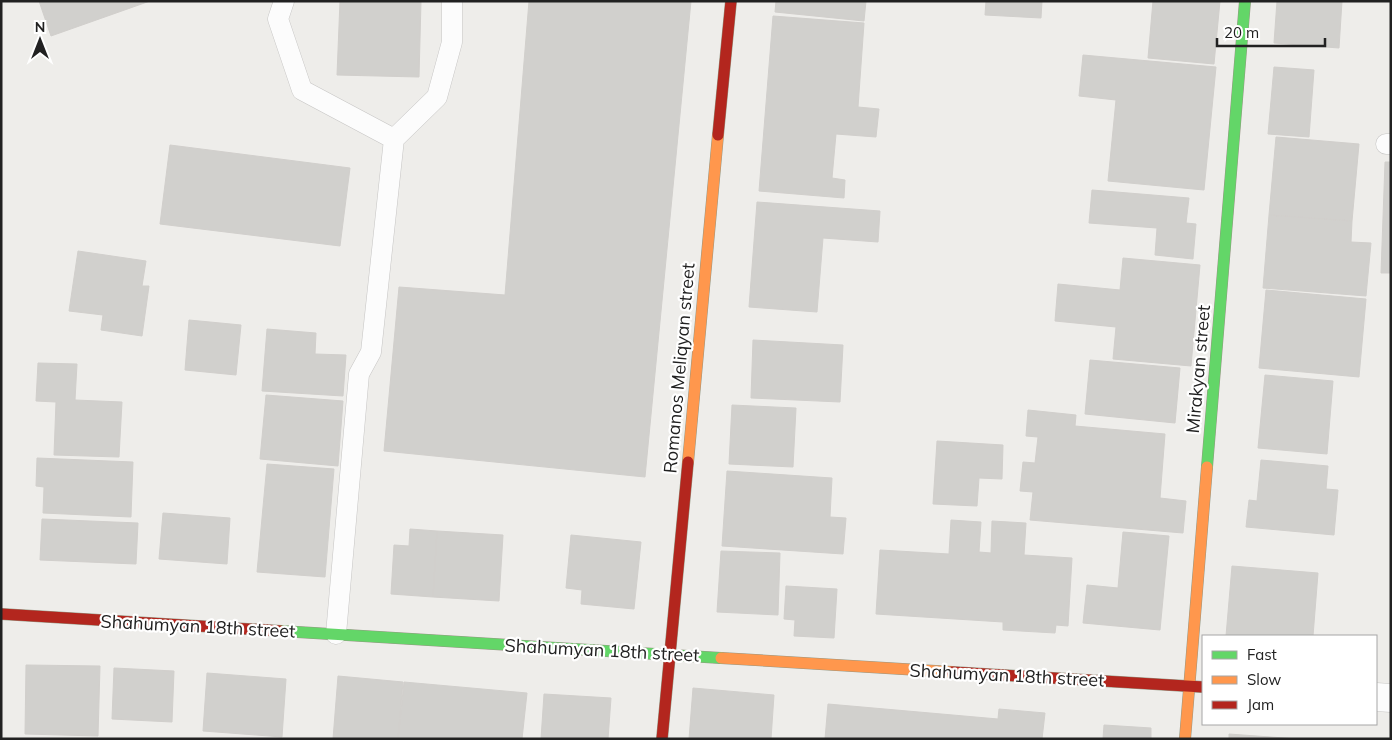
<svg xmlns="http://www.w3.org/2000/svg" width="1392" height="740" viewBox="0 0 1392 740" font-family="Mulish,sans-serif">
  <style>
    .building { fill: #d1d0cd; stroke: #d1cfcc }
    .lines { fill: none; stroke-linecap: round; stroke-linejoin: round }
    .lane-casing { stroke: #c6c5c4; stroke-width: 21 }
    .street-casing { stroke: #c6c5c4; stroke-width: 29 }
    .fast-casing { stroke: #959783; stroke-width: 12 }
    .slow-casing { stroke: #959783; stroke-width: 12 }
    .jam-casing { stroke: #959783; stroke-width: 12 }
    .lane { stroke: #fcfcfc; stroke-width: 20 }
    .street { stroke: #fcfcfc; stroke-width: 28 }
    .fast { stroke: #63d668; stroke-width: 11 }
    .slow { stroke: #ff974d; stroke-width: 11 }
    .jam { stroke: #b3261e; stroke-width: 11 }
    .labels { text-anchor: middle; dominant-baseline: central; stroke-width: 4.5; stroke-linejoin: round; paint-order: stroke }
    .street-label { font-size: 18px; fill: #212121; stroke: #fff }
  </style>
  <rect width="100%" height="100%" fill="#eeedea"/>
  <path class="building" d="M 39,1 L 150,1 L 51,36 Z
    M 340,1 L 421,1 L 419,77 L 337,75 Z
    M 529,1 L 691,1 L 645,477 L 384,451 L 399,287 L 505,295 Z
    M 776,1 L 866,1 L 864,21 L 775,12 Z
    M 986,1 L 1042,1 L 1041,18 L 985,15 Z
    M 1153,1 L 1220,1 L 1214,64 L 1148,58 Z
    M 1277,1 L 1342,1 L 1339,48 L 1274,43 Z
    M 773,16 L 864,23 L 858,107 L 879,109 L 876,137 L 836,134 L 832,178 L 845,180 L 844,198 L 759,191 Z
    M 1083,55 L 1216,67 L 1204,190 L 1108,181 L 1116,100 L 1079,96 Z
    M 1274,67 L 1314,70 L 1309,137 L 1268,134 Z
    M 1276,137 L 1359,144 L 1352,221 L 1269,215 Z
    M 170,145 L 350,168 L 340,246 L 160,224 Z
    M 1385,162 L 1391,162 L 1391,273 L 1381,273 Z
    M 1092,190 L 1189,198 L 1186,223 L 1196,224 L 1193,259 L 1155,255 L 1157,228 L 1089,223 Z
    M 757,202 L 880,211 L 878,242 L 823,238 L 817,312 L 749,307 Z
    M 1269,215 L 1352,221 L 1351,242 L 1371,243 L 1366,296 L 1263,288 Z
    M 78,251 L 146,261 L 142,286 L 149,286 L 142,336 L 101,330 L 103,315 L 69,311 Z
    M 1123,258 L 1200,265 L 1191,366 L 1113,359 L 1116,327 L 1055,321 L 1058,284 L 1120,290 Z
    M 1266,290 L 1366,299 L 1359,377 L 1259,368 Z
    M 189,320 L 241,325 L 236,375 L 185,370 Z
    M 267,329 L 316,333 L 315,354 L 346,355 L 343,396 L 262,391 Z
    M 753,340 L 843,345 L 840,402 L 751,398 Z
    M 1090,360 L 1180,368 L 1175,423 L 1085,414 Z
    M 38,363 L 77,364 L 75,400 L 122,402 L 119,457 L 54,455 L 56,402 L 36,401 Z
    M 1265,375 L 1333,381 L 1327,454 L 1258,448 Z
    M 266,395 L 343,401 L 338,466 L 260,459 Z
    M 732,405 L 796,408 L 793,467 L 729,464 Z
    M 1028,410 L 1076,415 L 1075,426 L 1165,434 L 1160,498 L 1186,501 L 1183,533 L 1030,520 L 1033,492 L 1020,491 L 1023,462 L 1035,463 L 1038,437 L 1026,436 Z
    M 937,441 L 1003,445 L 1002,479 L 979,478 L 977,506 L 933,504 Z
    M 37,458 L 133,462 L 131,517 L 43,513 L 44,487 L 36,486 Z
    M 1261,460 L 1328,466 L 1326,489 L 1338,490 L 1334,535 L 1246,527 L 1249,500 L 1257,501 Z
    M 267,464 L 334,469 L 325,577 L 257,572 Z
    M 727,471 L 832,478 L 830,517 L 846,518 L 843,554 L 722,546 Z
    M 163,513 L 230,518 L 227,564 L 159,559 Z
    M 42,519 L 138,523 L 136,564 L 40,560 Z
    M 951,520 L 981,522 L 979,552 L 991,553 L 992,521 L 1026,523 L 1024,555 L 1072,558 L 1068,626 L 1056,625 L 1055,633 L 1003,630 L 1003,622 L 876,614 L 880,550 L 949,554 Z
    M 410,529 L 437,531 L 433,597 L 391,594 L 394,545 L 409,546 Z
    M 437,531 L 503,535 L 499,601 L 433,597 Z
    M 1123,532 L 1169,536 L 1160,630 L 1083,623 L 1087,585 L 1118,588 Z
    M 571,535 L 641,542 L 634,609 L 581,604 L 582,590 L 566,588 Z
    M 721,551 L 780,553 L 778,615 L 717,612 Z
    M 1232,566 L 1318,573 L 1313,636 L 1226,636 Z
    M 786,586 L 837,589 L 834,638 L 794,636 L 795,620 L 784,619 Z
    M 26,665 L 100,666 L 98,736 L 25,734 Z
    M 114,668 L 174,671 L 172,722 L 112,719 Z
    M 207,673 L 286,679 L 282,737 L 203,731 Z
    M 338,676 L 403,682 L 398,739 L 333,739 Z
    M 404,682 L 527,693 L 522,739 L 398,739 Z
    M 693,688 L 774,695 L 771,739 L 689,739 Z
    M 544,694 L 611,698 L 608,739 L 541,739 Z
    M 828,704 L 998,719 L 999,709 L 1045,713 L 1042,739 L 825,739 Z
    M 1104,725 L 1151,728 L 1151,739 L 1103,739 Z
    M 1229,734 L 1298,739 L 1229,739 Z"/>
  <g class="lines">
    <defs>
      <path id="lane" d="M 284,1 L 278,19 L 302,90 L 394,139
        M 1386,144 L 1391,144
        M 336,634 L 359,374 L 371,352 L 394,139 L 437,97 L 452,42 L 452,1"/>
      <path id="street" d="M 1376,697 L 1391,698"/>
      <path id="fast" d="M 1207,467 L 1245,1
        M 281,631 L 721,658"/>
      <path id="slow" d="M 688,462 L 718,135
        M 721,658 L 952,672
        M 1185,739 L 1207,467"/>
      <path id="jam" d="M 718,135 L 731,1
        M 1,614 L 281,631
        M 952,672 L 1203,687
        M 662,739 L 688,462"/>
    </defs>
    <use href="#lane" class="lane-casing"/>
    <use href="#street" class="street-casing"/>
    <use href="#fast" class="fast-casing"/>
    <use href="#slow" class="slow-casing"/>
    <use href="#jam" class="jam-casing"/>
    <use href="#lane" class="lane"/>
    <use href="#street" class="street"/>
    <use href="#fast" class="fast"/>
    <use href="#slow" class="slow"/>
    <use href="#jam" class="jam"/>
  </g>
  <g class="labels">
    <g class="street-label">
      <text transform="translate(679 368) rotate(-85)">Romanos Meliqyan street</text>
      <text transform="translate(1198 369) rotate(-85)">Mirakyan street</text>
      <text transform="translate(198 626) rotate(3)">Shahumyan 18th street</text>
      <text transform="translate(602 650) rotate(3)">Shahumyan 18th street</text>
      <text transform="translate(1007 675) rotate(3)">Shahumyan 18th street</text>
    </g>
  </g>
  <rect width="1392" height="740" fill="none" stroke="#212121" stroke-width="5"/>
  <rect x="1202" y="635" width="175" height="90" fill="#ffffff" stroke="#a6a6a6"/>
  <rect x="1212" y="651" width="25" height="8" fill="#63d668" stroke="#a6a6a6"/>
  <text x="1247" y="660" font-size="15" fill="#212121">Fast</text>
  <rect x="1212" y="676" width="25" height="8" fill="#ff974d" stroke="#a6a6a6"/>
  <text x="1247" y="685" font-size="15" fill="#212121">Slow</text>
  <rect x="1212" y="701" width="25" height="8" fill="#b3261e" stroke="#a6a6a6"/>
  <text x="1247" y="710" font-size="15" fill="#212121">Jam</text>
  <g transform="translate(40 40)" stroke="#ffffff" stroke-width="4" paint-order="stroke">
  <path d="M0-4L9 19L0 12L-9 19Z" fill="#212121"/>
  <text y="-8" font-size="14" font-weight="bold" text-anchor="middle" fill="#212121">N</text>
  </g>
  <path d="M1217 38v8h108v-8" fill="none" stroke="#212121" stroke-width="2.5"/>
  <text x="1224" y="38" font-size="15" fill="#212121" stroke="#ffffff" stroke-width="4" paint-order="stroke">20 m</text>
</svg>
